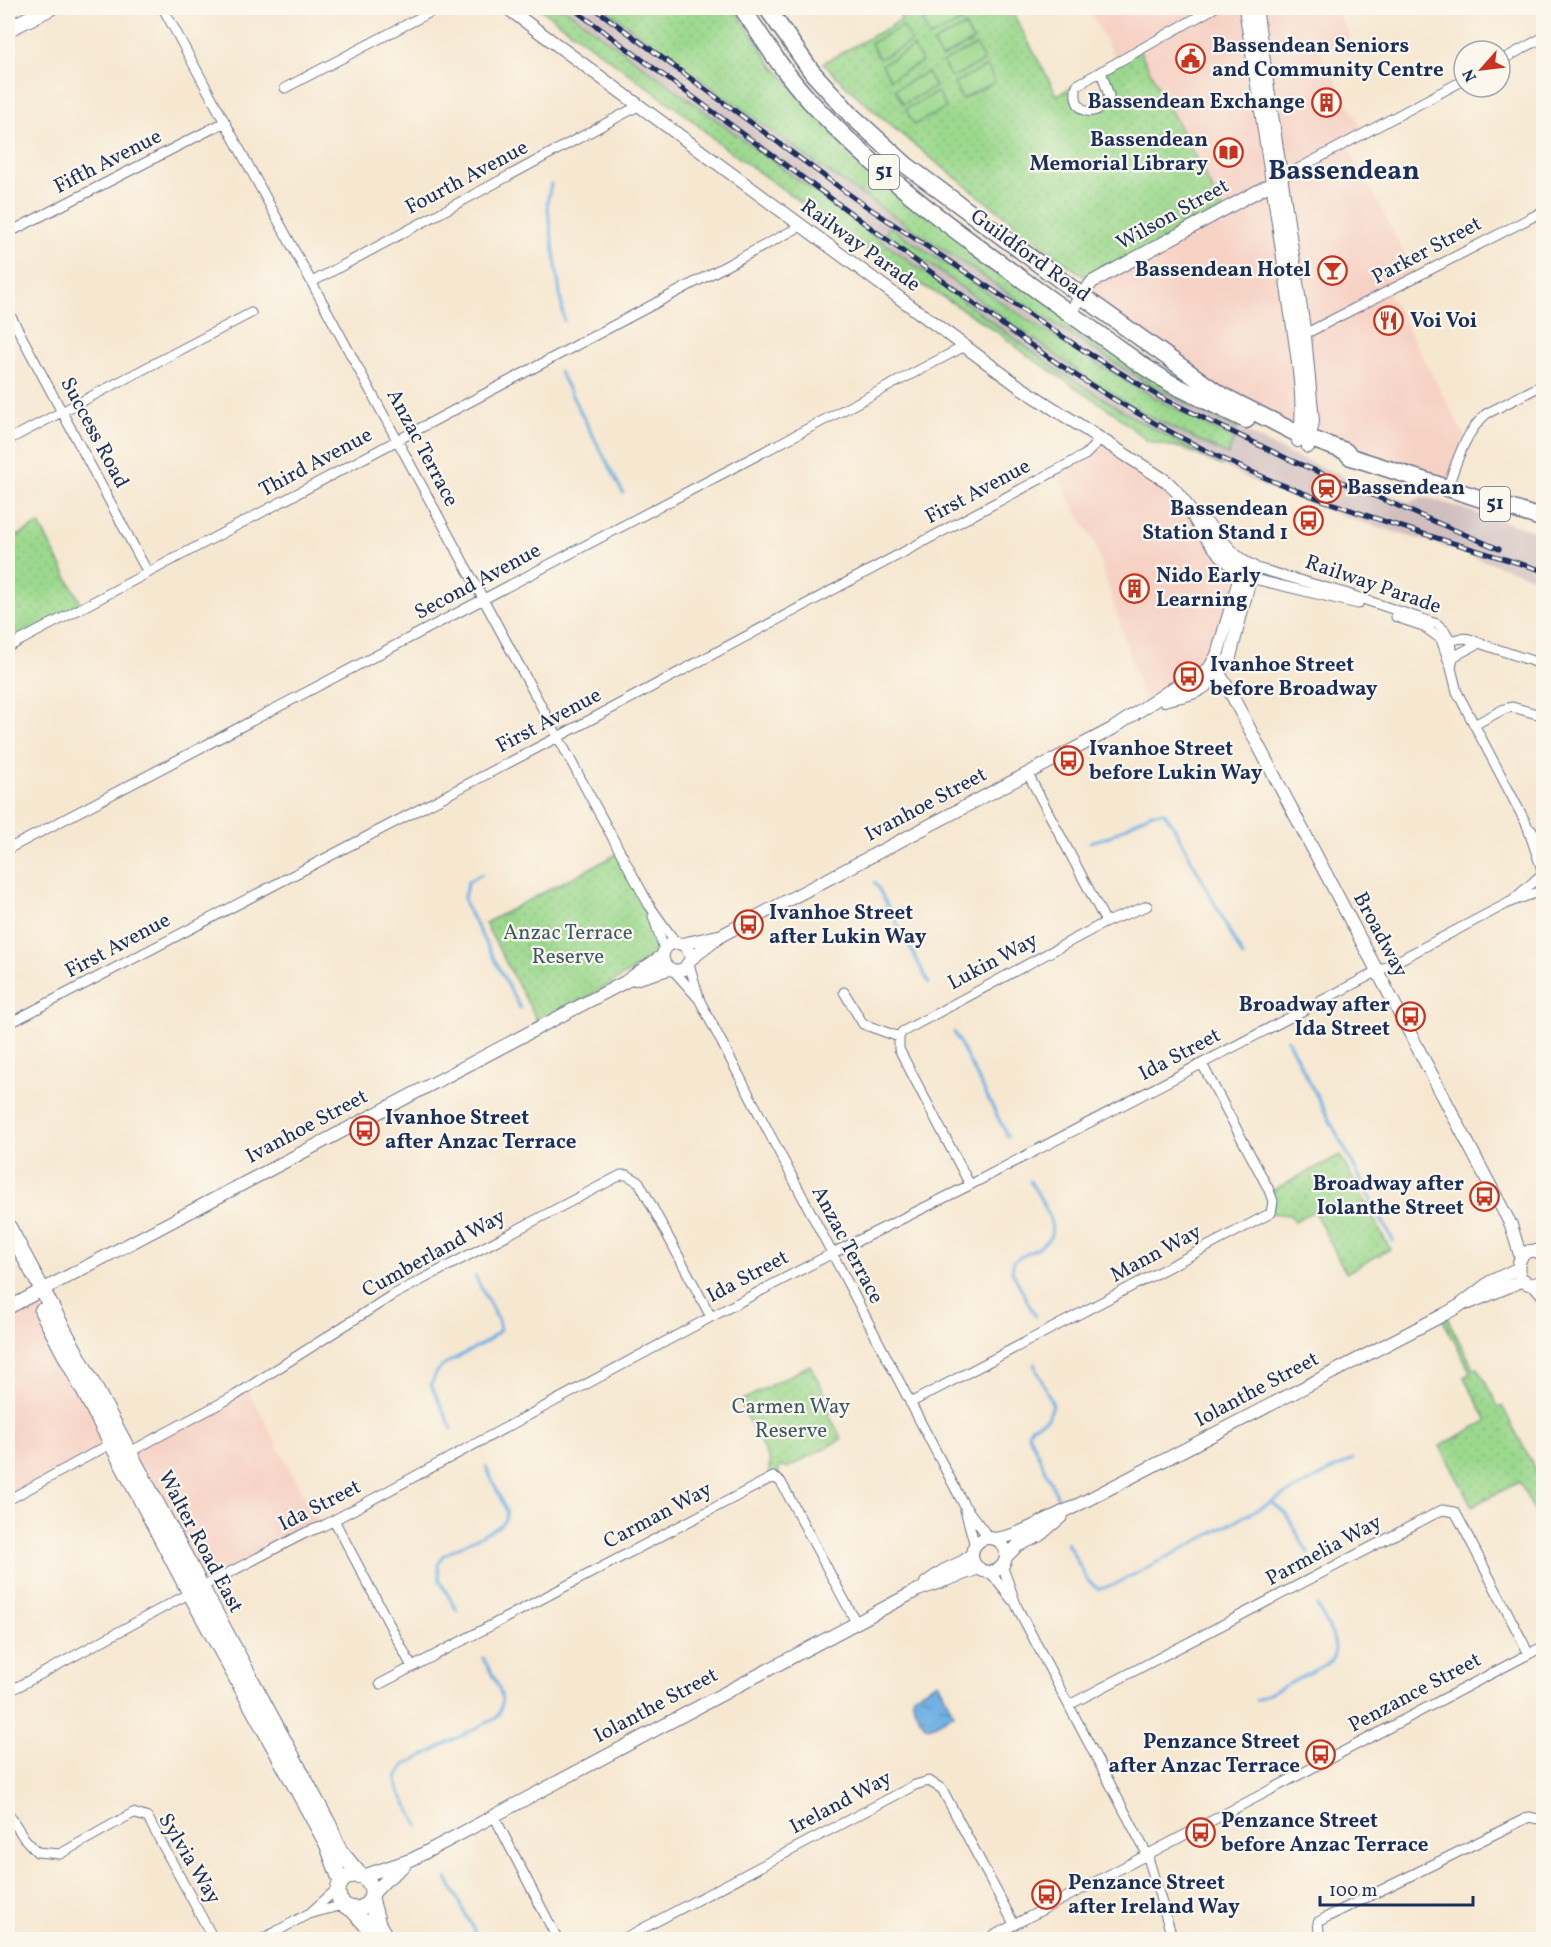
<svg xmlns="http://www.w3.org/2000/svg" width="1551" height="1947" viewBox="0 0 1551 1947" font-family="Vollkorn,serif">
  <style>
    .built { fill: #f6d2c5 }
    .industrial { fill: #d1bfbf; fill-rule: evenodd }
    .grass { fill: url(#grass-dots); stroke: #5b8476; stroke-width: 1.5 }
    .garden { fill: #9bd88d; stroke: #5b8476; stroke-width: 1.5 }
    .water { fill: url(#water-ripples); stroke: #4670a1; stroke-width: 1.5 }
    .lines { fill: none; stroke-linecap: round; stroke-linejoin: round }
    .stream { stroke: #70b1e4; stroke-width: 3 }
    .minor-casing { stroke: #686f86; stroke-width: 11 }
    .tertiary-casing { stroke: #686f86; stroke-width: 14 }
    .primary-casing { stroke: #686f86; stroke-width: 17 }
    .trunk-casing { stroke: #686f86; stroke-width: 19 }
    .minor { stroke: #fff; stroke-width: 9 }
    .tertiary { stroke: #fff; stroke-width: 12 }
    .primary { stroke: #fff; stroke-width: 15 }
    .trunk { stroke: #fff; stroke-width: 16 }
    .rail-casing { stroke: #1b2f5e; stroke-width: 5 }
    .rail { stroke: #fbf7ec; stroke-width: 3; stroke-dasharray: 9; stroke-linecap: butt }
    .labels { text-anchor: middle; dominant-baseline: central; stroke-width: 4.5; stroke-linejoin: round; paint-order: stroke }
    .shield { fill: #fbf7ec; stroke: #5e6b89; stroke-width: 1.5 }
    .shield-label { font-size: 20px; font-weight: bold; fill: #1b2f5e }
    .poi-label { font-size: 21px; font-weight: bold; fill: #1b2f5e; stroke: #fbf7ec; text-anchor: start }
    .street-label { font-size: 21px; fill: #1b2f5e; stroke: #fbf7ec }
    .park-label { font-size: 21px; fill: #3b596a; stroke: #fbf7ec }
    .district-label { font-size: 27px; font-weight: bold; fill: #1b2f5e; stroke: #fbf7ec }
  </style>
  <defs>
    <pattern id="grass-dots" width="8" height="8" patternUnits="userSpaceOnUse" patternTransform="scale(1.5)"><rect width="8" height="8" fill="#9bd88d"/><path d="M2 2h.1M6 6h.1" fill="none" stroke="#85ba7c" stroke-width="1.8" stroke-linecap="round"/></pattern>
    <pattern id="water-ripples" width="26" height="14" patternUnits="userSpaceOnUse" patternTransform="scale(1.5)"><rect width="26" height="14" fill="#70b1e4"/><path d="M2 4q2-2 4 0t4 0M15 11q2-2 4 0t4 0" fill="none" stroke="#5b90bc"/></pattern>
  </defs>
  <rect width="100%" height="100%" fill="#fbf7ec"/>
  <filter id="ink" filterUnits="userSpaceOnUse"><feTurbulence type="fractalNoise" baseFrequency=".0167" numOctaves="2"/><feDisplacementMap in="SourceGraphic" scale="12" xChannelSelector="R" yChannelSelector="G"/><feConvolveMatrix kernelMatrix="1 2 1 2 8 2 1 2 1" color-interpolation-filters="sRGB"/></filter>
  <filter id="wash" filterUnits="userSpaceOnUse"><feTurbulence type="fractalNoise" baseFrequency=".008" numOctaves="4" result="noise"/><feDisplacementMap in="SourceGraphic" scale="24" xChannelSelector="R" yChannelSelector="G"/><feGaussianBlur stdDeviation="1.35" result="paint"/><feColorMatrix in="noise" values="0 0 0 0 0 0 0 0 0 0 0 0 0 0 0 0 0 1.4 0 .05"/><feComposite in="paint" operator="in"/></filter>
  <g filter="url(#wash)">
    <rect width="100%" height="100%" fill="#f6e7d0"/>
    <path class="built" d="M 1088,8 L 1245,8 L 1295,337 L 1300,435 L 1219,394 L 1082,296 L 1092,282 L 1117,62 Z
      M 1256,8 L 1335,8 L 1351,37 L 1321,54 L 1365,134 L 1347,144 L 1417,277 L 1388,292 L 1466,438 L 1447,489 L 1310,439 Z
      M 1101,439 L 1161,477 L 1241,572 L 1213,664 L 1146,707 L 1094,542 L 1054,472 Z
      M 33,1295 L 111,1444 L 8,1500 L 8,1318 L 14,1305 Z
      M 247,1388 L 321,1527 L 200,1588 L 128,1453 Z"/>
    <path class="industrial" d="M 564,8 L 604,8 L 818,165 L 1137,377 L 1237,430 L 1238,428 L 1289,454 L 1396,498 L 1409,502 L 1422,498 L 1432,499 L 1543,534 L 1543,581 L 1434,543 L 1360,522 L 1265,488 L 1136,419 L 1059,371 L 1000,329 ZM 889,227 L 1119,377 L 1200,423 L 1233,439 L 1228,455 L 1142,413 L 1089,379 L 886,233 Z"/>
    <path class="grass" d="M 539,8 L 564,8 L 1059,371 L 1136,419 L 1223,466 L 1182,448 L 1154,443 L 1146,440 L 1113,412 L 1031,358 L 996,331 L 953,303 L 888,265 L 717,142 L 687,116 Z
      M 604,8 L 734,8 L 774,67 L 889,184 L 1239,422 L 1237,430 L 1137,377 L 1024,304 L 818,165 Z
      M 896,8 L 1010,8 L 1057,95 L 1077,85 L 1074,97 L 1094,112 L 1109,96 L 1101,71 L 1139,50 L 1223,210 L 1092,282 C 1049,252 1010,220 969,188 C 918,148 868,109 823,63 L 902,20 Z
      M 889,226 C 1001,302 1112,380 1234,439 L 1228,455 L 1142,413 L 1089,379 L 886,233 Z
      M 39,524 L 83,607 L 8,647 L 8,541 Z
      M 621,852 L 649,905 L 663,952 L 540,1026 L 485,923 Z
      M 1340,1155 L 1390,1249 L 1346,1273 L 1314,1211 L 1294,1221 L 1290,1215 L 1271,1213 L 1270,1192 Z
      M 1445,1314 L 1474,1369 L 1478,1368 L 1499,1408 L 1502,1406 L 1543,1484 L 1543,1528 L 1519,1482 L 1472,1506 L 1440,1446 L 1487,1421 L 1464,1377 L 1471,1373 L 1441,1316 Z
      M 810,1365 L 833,1410 L 828,1413 L 842,1439 L 787,1468 L 780,1466 L 777,1478 L 768,1478 L 770,1462 L 739,1402 Z"/>
    <path class="garden" d="M 950,8 L 956,8 L 963,21 L 930,37 L 922,22 Z
      M 903,26 L 911,42 L 879,59 L 871,43 Z
      M 965,26 L 973,41 L 941,58 L 933,43 Z
      M 976,45 L 984,61 L 951,78 L 943,62 Z
      M 914,47 L 922,62 L 890,79 L 882,64 Z
      M 987,66 L 995,82 L 962,99 L 954,83 Z
      M 927,72 L 935,87 L 903,104 L 895,89 Z
      M 938,92 L 946,108 L 914,125 L 906,109 Z"/>
    <path class="water" d="M 938,1682 L 954,1714 L 929,1728 C 921,1723 911,1706 913,1696 Z"/>
    <g class="lines">
      <path class="stream" d="M 551,184 L 547,203 L 564,321
        M 559,371 L 623,493
        M 1090,842 L 1108,837 L 1151,813 L 1164,812 L 1172,823 L 1243,957
        M 482,874 L 468,882 L 464,897 L 466,906 L 520,1008
        M 875,882 L 929,983
        M 954,1032 L 1008,1137
        M 1287,1039 L 1393,1241
        M 1030,1181 C 1037,1194 1062,1228 1047,1241 C 1038,1250 1024,1254 1014,1261 L 1012,1271 L 1035,1316
        M 1034,1364 L 1053,1405 L 1048,1418 L 1031,1427 L 1028,1433 L 1060,1502
        M 452,1429 L 431,1385 C 433,1381 434,1376 437,1372 C 450,1356 483,1349 500,1330 L 498,1320 L 475,1276
        M 1271,1502 L 1286,1514 L 1308,1553
        M 1067,1543 L 1088,1581 L 1099,1589 L 1112,1586 L 1353,1459
        M 457,1611 L 440,1581 L 438,1564 L 444,1555 L 499,1526 L 505,1520 L 507,1512 L 486,1467
        M 1256,1700 L 1329,1663 C 1345,1646 1325,1623 1317,1606
        M 419,1826 L 398,1789 L 397,1777 L 405,1765 L 496,1718 C 511,1697 493,1678 483,1658
        M 447,1878 L 479,1940"/>
    </g>
  </g>
  <g filter="url(#ink)">
    <g class="lines">
      <defs>
        <path id="minor" d="M 163,8 L 649,905 L 676,943
          M 1500,61 L 1544,37
          M 1101,71 L 1109,96 C 1097,122 1070,113 1077,85 L 1214,8
          M 285,88 L 438,8
          M 1281,178 L 1464,80
          M 8,233 L 225,122
          M 312,282 L 640,105
          M 8,311 L 148,573
          M 1301,336 L 1544,211
          M 8,440 L 251,313
          M 1447,489 C 1457,461 1464,434 1486,414 L 1544,384
          M 1253,567 L 1345,593 L 1437,624 L 1445,631 L 1451,641 L 1453,657 L 1451,668 L 1457,692 L 1527,825 L 1542,870
          M 1250,578 L 1358,604
          M 1396,617 L 1423,626 L 1441,639 L 1451,668
          M 1446,642 C 1459,638 1466,636 1479,643 L 1544,665
          M 8,647 L 801,226
          M 1449,658 L 1453,657 L 1479,643
          M 1474,725 L 1504,709 L 1512,707 L 1544,716
          M 1028,774 L 1106,922
          M 1530,829 L 1544,843
          M 8,849 L 965,346
          M 1514,899 L 1541,875
          M 653,916 L 664,949
          M 689,964 L 700,1001 L 964,1505 L 989,1538
          M 674,971 L 699,999
          M 844,992 L 863,1024 L 899,1037
          M 8,1024 L 558,737 L 1085,455 L 1101,439
          M 970,1185 L 899,1049 L 899,1037 L 902,1032 L 1106,922 L 1147,906
          M 910,1403 L 1271,1213 L 1273,1201 L 1268,1188 L 1202,1064
          M 126,1454 L 236,1395 L 391,1296 L 621,1175 L 627,1175 L 639,1182 L 711,1317
          M 8,1500 L 114,1442
          M 965,1510 L 975,1546
          M 334,1520 L 412,1667
          M 1002,1565 L 1017,1607 L 1147,1854 L 1173,1940
          M 990,1572 L 1012,1600
          M 380,1684 L 773,1477 L 781,1482 L 856,1622
          M 8,1692 L 190,1593 L 307,1532 L 321,1527 L 711,1317 L 831,1254 L 970,1185 L 1510,902 L 1544,890
          M 1069,1705 L 1442,1510 L 1455,1512 L 1459,1519 L 1529,1654
          M 8,1813 L 24,1838 L 37,1852 L 60,1854 L 133,1813 L 148,1818 L 214,1940
          M 494,1816 L 558,1940
          M 310,1913 L 339,1887
          M 261,1940 L 308,1914 L 344,1905
          M 621,1940 L 915,1785 L 929,1781 L 942,1789 L 1014,1924
          M 985,1940 L 1544,1646
          M 1320,1940 L 1318,1922 L 1329,1916 L 1529,1817 L 1544,1820"/>
        <path id="tertiary" d="M 507,8 L 1020,387 L 1166,481 C 1180,493 1188,507 1197,523 C 1210,545 1228,565 1250,578
          M 1245,8 C 1260,105 1276,203 1289,301 C 1294,335 1308,411 1298,441
          M 1256,8 L 1305,336 L 1313,421 L 1308,447
          M 1070,312 L 1092,282 L 1278,180
          M 1213,664 L 1228,688 L 1511,1225 L 1521,1258
          M 1164,700 C 1174,697 1187,696 1197,691 C 1211,684 1222,670 1230,657 L 1253,567 C 1232,558 1222,538 1206,523
          M 682,944 L 718,936
          M 691,959 C 689,945 679,939 667,946 C 656,960 668,975 684,969 L 691,959 L 722,935 L 1112,729 L 1175,687 L 1209,669 L 1217,655 L 1244,563
          M 635,979 L 669,969
          M 1544,1255 C 1511,1234 1509,1301 1544,1280
          M 1534,1284 L 1544,1296
          M 1469,1303 L 1524,1280
          M 8,1308 L 625,982 L 662,956
          M972 1555a17 17 0 1 1 34 0a17 17 0 1 1-34 0Z
          M 995,1539 C 1023,1535 1046,1518 1072,1508 L 1445,1314 L 1459,1306 L 1490,1282 L 1517,1269
          M 1006,1557 L 1017,1546 L 1040,1535 L 1062,1516
          M 926,1583 L 943,1571 L 964,1561 L 972,1554
          M 363,1876 L 413,1859 L 918,1590 L 979,1568
          M 372,1895 L 386,1880 L 405,1865"/>
        <path id="primary" d="M 8,29 L 50,8
          M 8,1226 L 330,1827 L 339,1850 L 360,1875
          M 42,1311 L 190,1593 L 327,1844 L 341,1882
          M338 1892a17 17 0 1 1 34 0a17 17 0 1 1-34 0Z
          M 371,1899 L 378,1924 L 387,1940
          M 351,1908 L 369,1928 L 375,1940"/>
        <path id="trunk" d="M 742,8 C 763,39 783,72 809,100 C 905,204 1026,280 1140,364 L 1170,383 L 1246,420
          M 767,8 L 812,72 L 852,116 L 906,165 L 1082,296 L 1219,394 L 1300,435 L 1345,451 L 1351,457 L 1544,519"/>
      </defs>
      <use href="#minor" class="minor-casing"/>
      <use href="#tertiary" class="tertiary-casing"/>
      <use href="#primary" class="primary-casing"/>
      <use href="#trunk" class="trunk-casing"/>
      <use href="#minor" class="minor"/>
      <use href="#tertiary" class="tertiary"/>
      <use href="#primary" class="primary"/>
      <use href="#trunk" class="trunk"/>
      <defs>
        <path id="rail" d="M 572,8 L 1022,339 C 1102,395 1185,445 1275,482 C 1363,517 1454,543 1544,571
          M 594,8 L 857,200 L 1083,350 L 1160,397 L 1288,459 L 1499,549"/>
      </defs>
      <use href="#rail" class="rail-casing"/>
      <use href="#rail" class="rail"/>
    </g>
  </g>
  <defs>
    <symbol id="civic-ring" viewBox="-11 -11 22 22"><circle r="9.5" fill="#fbf7ec" stroke="#c8321e" stroke-width="1.5"/><path d="M-.6-6.5H3V-4.5H.6V-3L4-1V1h2V6H-6V1h2V-1L-.6-3ZM-1.2 2.5V6h2.4V2.5Z" fill="#c8321e"/></symbol>
    <symbol id="building-ring" viewBox="-11 -11 22 22"><circle r="9.5" fill="#fbf7ec" stroke="#c8321e" stroke-width="1.5"/><path d="M-4-6H4V6H1V3H-1V6H-4ZM-2.5-4.3h1.7v1.8h-1.7ZM.8-4.3h1.7v1.8H.8ZM-2.5-1h1.7V.8h-1.7ZM.8-1h1.7V.8H.8Z" fill="#c8321e"/></symbol>
    <symbol id="library-ring" viewBox="-11 -11 22 22"><circle r="9.5" fill="#fbf7ec" stroke="#c8321e" stroke-width="1.5"/><path d="M-6-4Q-3-5.5-.7-3.5V5Q-3 3-6 4ZM6-4Q3-5.5 .7-3.5V5Q3 3 6 4Z" fill="#c8321e"/></symbol>
    <symbol id="bar-ring" viewBox="-11 -11 22 22"><circle r="9.5" fill="#fbf7ec" stroke="#c8321e" stroke-width="1.5"/><path d="M-6-5H6L.8 .8V4.5H3.5V6h-7V4.5H-.8V.8Z" fill="#c8321e"/></symbol>
    <symbol id="restaurant-ring" viewBox="-11 -11 22 22"><circle r="9.5" fill="#fbf7ec" stroke="#c8321e" stroke-width="1.5"/><path d="M-5-6h1v4h1v-4h1v4h1v-4h1v5L-1.5 .5V6h-2V.5L-5-1ZM5-6V6H3V1.5H1.5Q1.5-4 5-6Z" fill="#c8321e"/></symbol>
    <symbol id="station-ring" viewBox="-11 -11 22 22"><circle r="9.5" fill="#fbf7ec" stroke="#c8321e" stroke-width="1.5"/><path d="M-3-6H3Q5-6 5-4V2Q5 4 3 4L4.5 6H3L1.5 4h-3L-3 6H-4.5L-3 4Q-5 4-5 2V-4Q-5-6-3-6ZM-3.5-4v3h7v-3ZM-3.5 1v1.5H-2V1ZM2 1v1.5H3.5V1Z" fill="#c8321e"/></symbol>
    <symbol id="bus-ring" viewBox="-11 -11 22 22"><circle r="9.5" fill="#fbf7ec" stroke="#c8321e" stroke-width="1.5"/><path d="M-5-6H5V4H4V6H2V4H-2V6H-4V4H-5ZM-3.5-4V0h7V-4ZM-3.5 1.2v1.5H-2V1.2ZM2 1.2v1.5H3.5V1.2Z" fill="#c8321e"/></symbol>
  </defs>
  <g fill-rule="evenodd">
    <use href="#civic-ring" x="1174" y="42" width="33" height="33"/>
    <use href="#building-ring" x="1310" y="86" width="33" height="33"/>
    <use href="#library-ring" x="1212" y="136" width="33" height="33"/>
    <use href="#bar-ring" x="1316" y="254" width="33" height="33"/>
    <use href="#restaurant-ring" x="1372" y="304" width="33" height="33"/>
    <use href="#station-ring" x="1310" y="472" width="33" height="33"/>
    <use href="#bus-ring" x="1292" y="504" width="33" height="33"/>
    <use href="#building-ring" x="1118" y="572" width="33" height="33"/>
    <use href="#bus-ring" x="1172" y="660" width="33" height="33"/>
    <use href="#bus-ring" x="1052" y="744" width="33" height="33"/>
    <use href="#bus-ring" x="732" y="908" width="33" height="33"/>
    <use href="#bus-ring" x="1394" y="1000" width="33" height="33"/>
    <use href="#bus-ring" x="348" y="1114" width="33" height="33"/>
    <use href="#bus-ring" x="1468" y="1180" width="33" height="33"/>
    <use href="#bus-ring" x="1304" y="1738" width="33" height="33"/>
    <use href="#bus-ring" x="1184" y="1816" width="33" height="33"/>
    <use href="#bus-ring" x="1030" y="1878" width="33" height="33"/>
  </g>
  <g class="labels">
    <g class="shield">
      <rect x="869" y="155" width="30" height="34" rx="4.5"/>
      <rect x="1480" y="487" width="30" height="34" rx="4.5"/>
    </g>
    <g class="shield-label">
      <text x="884" y="172">51</text>
      <text x="1495" y="504">51</text>
    </g>
    <g class="poi-label">
      <text x="1212" y="46">Bassendean Seniors<tspan x="1212" dy="24">and Community Centre</tspan></text>
      <text x="1305" y="102" text-anchor="end">Bassendean Exchange</text>
      <text x="1208" y="140" text-anchor="end">Bassendean<tspan x="1208" dy="24">Memorial Library</tspan></text>
      <text x="1311" y="270" text-anchor="end">Bassendean Hotel</text>
      <text x="1410" y="321">Voi Voi</text>
      <text x="1347" y="488">Bassendean</text>
      <text x="1288" y="509" text-anchor="end">Bassendean<tspan x="1288" dy="24">Station Stand 1</tspan></text>
      <text x="1156" y="576">Nido Early<tspan x="1156" dy="24">Learning</tspan></text>
      <text x="1210" y="665">Ivanhoe Street<tspan x="1210" dy="24">before Broadway</tspan></text>
      <text x="1089" y="749">Ivanhoe Street<tspan x="1089" dy="24">before Lukin Way</tspan></text>
      <text x="769" y="913">Ivanhoe Street<tspan x="769" dy="24">after Lukin Way</tspan></text>
      <text x="1390" y="1005" text-anchor="end">Broadway after<tspan x="1390" dy="24">Ida Street</tspan></text>
      <text x="385" y="1118">Ivanhoe Street<tspan x="385" dy="24">after Anzac Terrace</tspan></text>
      <text x="1464" y="1184" text-anchor="end">Broadway after<tspan x="1464" dy="24">Iolanthe Street</tspan></text>
      <text x="1300" y="1742" text-anchor="end">Penzance Street<tspan x="1300" dy="24">after Anzac Terrace</tspan></text>
      <text x="1221" y="1821">Penzance Street<tspan x="1221" dy="24">before Anzac Terrace</tspan></text>
      <text x="1068" y="1883">Penzance Street<tspan x="1068" dy="24">after Ireland Way</tspan></text>
    </g>
    <g class="street-label">
      <text transform="translate(108 162) rotate(-27)">Fifth Avenue</text>
      <text transform="translate(467 178) rotate(-28)">Fourth Avenue</text>
      <text transform="translate(1173 215) rotate(-29)">Wilson Street</text>
      <text transform="translate(860 246) rotate(36)">Railway Parade</text>
      <text transform="translate(1427 251) rotate(-28)">Parker Street</text>
      <text transform="translate(1030 256) rotate(36)">Guildford Road</text>
      <text transform="translate(94 433) rotate(62)">Success Road</text>
      <text transform="translate(422 448) rotate(62)">Anzac Terrace</text>
      <text transform="translate(316 463) rotate(-28)">Third Avenue</text>
      <text transform="translate(978 492) rotate(-28)">First Avenue</text>
      <text transform="translate(478 582) rotate(-28)">Second Avenue</text>
      <text transform="translate(1373 585) rotate(19)">Railway Parade</text>
      <text transform="translate(549 721) rotate(-28)">First Avenue</text>
      <text transform="translate(926 805) rotate(-28)">Ivanhoe Street</text>
      <text transform="translate(1380 935) rotate(62)">Broadway</text>
      <text transform="translate(118 946) rotate(-28)">First Avenue</text>
      <text transform="translate(993 962) rotate(-28)">Lukin Way</text>
      <text transform="translate(1180 1055) rotate(-28)">Ida Street</text>
      <text transform="translate(307 1127) rotate(-28)">Ivanhoe Street</text>
      <text transform="translate(847 1245) rotate(62)">Anzac Terrace</text>
      <text transform="translate(434 1254) rotate(-29)">Cumberland Way</text>
      <text transform="translate(1156 1254) rotate(-28)">Mann Way</text>
      <text transform="translate(748 1277) rotate(-28)">Ida Street</text>
      <text transform="translate(1257 1390) rotate(-28)">Iolanthe Street</text>
      <text transform="translate(320 1506) rotate(-27)">Ida Street</text>
      <text transform="translate(658 1516) rotate(-28)">Carman Way</text>
      <text transform="translate(200 1542) rotate(62)">Walter Road East</text>
      <text transform="translate(1324 1551) rotate(-28)">Parmelia Way</text>
      <text transform="translate(1415 1693) rotate(-28)">Penzance Street</text>
      <text transform="translate(656 1706) rotate(-28)">Iolanthe Street</text>
      <text transform="translate(841 1803) rotate(-28)">Ireland Way</text>
      <text transform="translate(189 1859) rotate(59)">Sylvia Way</text>
    </g>
    <g class="park-label">
      <text x="568" y="933">Anzac Terrace<tspan x="568" dy="24">Reserve</tspan></text>
      <text x="791" y="1407">Carmen Way<tspan x="791" dy="24">Reserve</tspan></text>
    </g>
    <g class="district-label">
      <text x="1344" y="172">Bassendean</text>
    </g>
  </g>
  <rect width="1551" height="1947" fill="none" stroke="#fbf7ec" stroke-width="30"/>
  <g transform="translate(1482 69) rotate(242)"><circle r="28" fill="#fbf7ec" stroke="#a1a7b3" stroke-width="1.5"/>
  <path d="M0-4.5L10 22L0 15L-10 22Z" fill="#c8321e"/>
  <text y="-9" font-size="16" font-weight="bold" text-anchor="middle" fill="#1b2f5e">N</text>
  </g>
  <path d="M1320 1896v9h153v-9" fill="none" stroke="#1b2f5e" stroke-width="3"/>
  <text x="1329" y="1896" font-size="18" fill="#1b2f5e" stroke="#fbf7ec" stroke-width="4.5" paint-order="stroke">100 m</text>
</svg>
